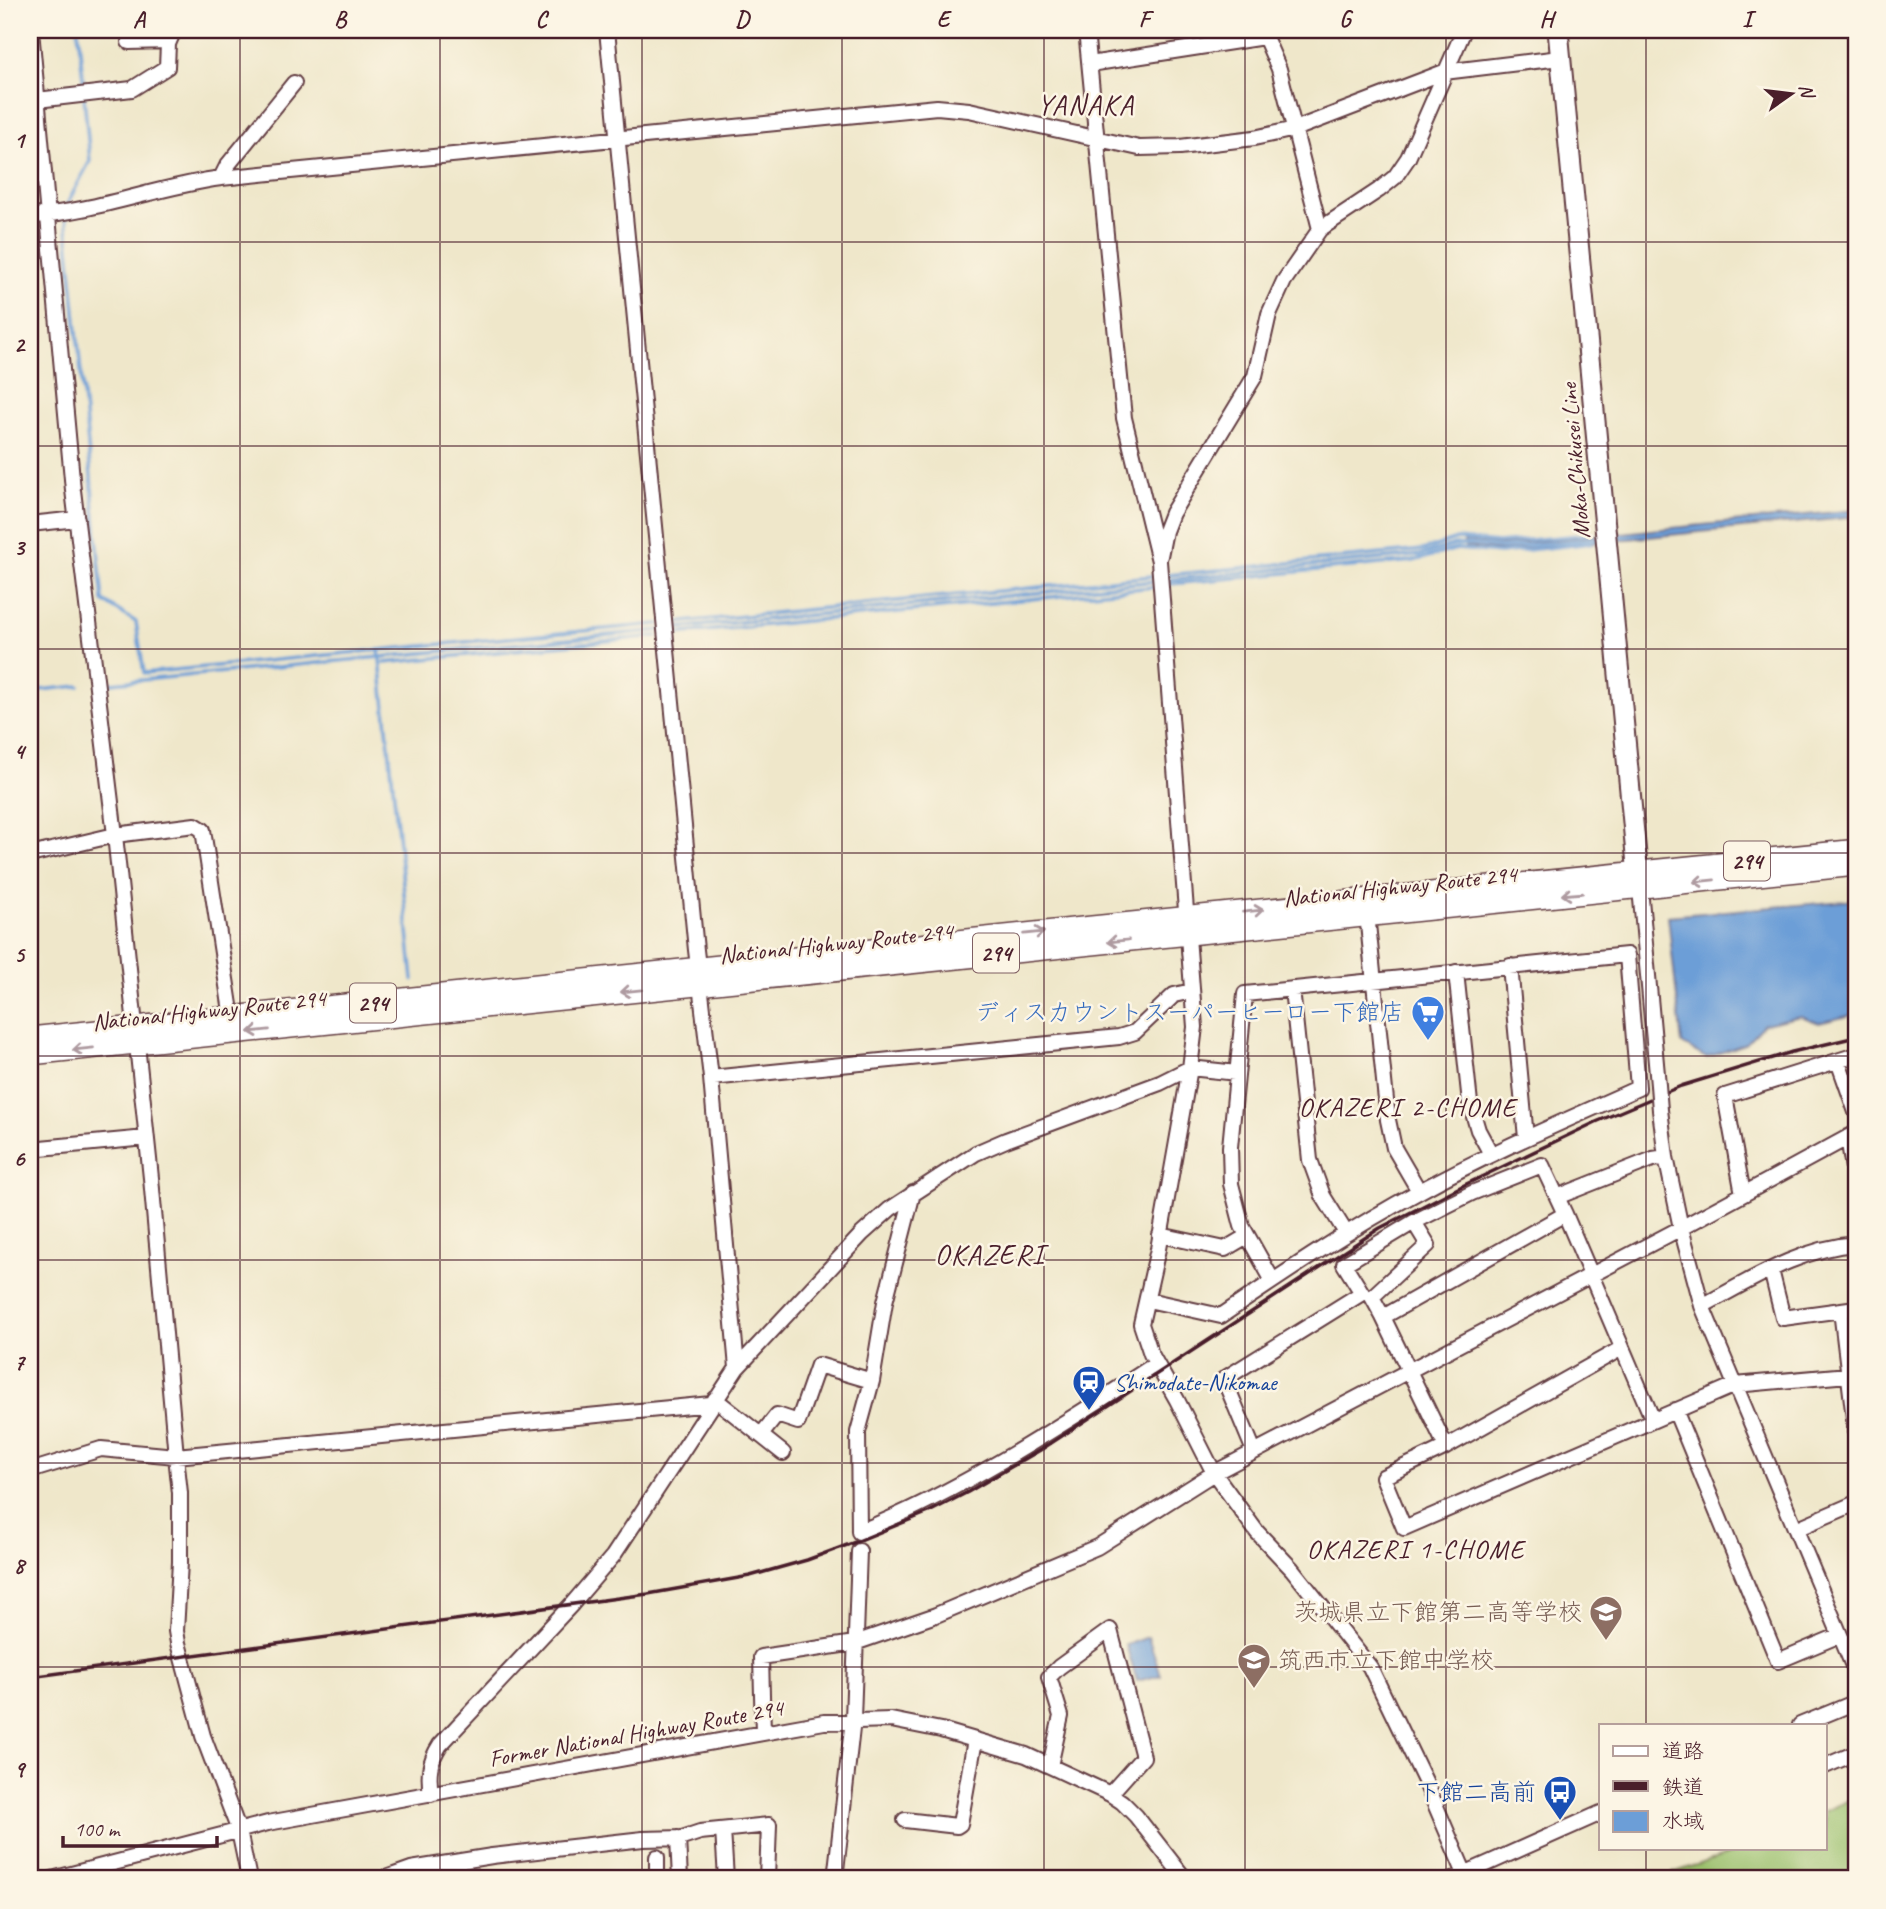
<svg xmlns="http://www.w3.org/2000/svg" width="1886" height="1909" viewBox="0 0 1886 1909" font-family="Caveat,'Klee One',sans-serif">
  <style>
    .green { fill: #9ac06c; stroke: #72704c; stroke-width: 2 }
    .water { fill: #6c9ed7; stroke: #5b5e81; stroke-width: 2 }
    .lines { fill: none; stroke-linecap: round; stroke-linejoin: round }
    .stream { stroke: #6c9ed7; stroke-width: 3.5 }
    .minor-casing { stroke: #633d43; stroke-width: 18 }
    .major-casing { stroke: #633d43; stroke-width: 23 }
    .highway-casing { stroke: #633d43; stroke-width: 24 }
    .minor { stroke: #fff; stroke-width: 14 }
    .major { stroke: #fff; stroke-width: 19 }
    .highway { stroke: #fff; stroke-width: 21 }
    .rail { stroke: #4a1f2b; stroke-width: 3.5 }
    .minor-bridge-casing { stroke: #633d43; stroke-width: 18; stroke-linecap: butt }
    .minor-bridge { stroke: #fff; stroke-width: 14 }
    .oneway { stroke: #ae9aa0 }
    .grid { fill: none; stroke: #4a1f2b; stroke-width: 2; stroke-opacity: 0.55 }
    .labels { text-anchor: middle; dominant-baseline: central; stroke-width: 5; stroke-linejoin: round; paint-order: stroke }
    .shield { fill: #fcf5e5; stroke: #7f5f63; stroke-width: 2 }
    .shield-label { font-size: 23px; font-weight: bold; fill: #4a1f2b }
    .street-label { font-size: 24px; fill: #4a1f2b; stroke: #fcf5e5 }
    .shop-label { font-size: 24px; fill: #366cbe; stroke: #fcf5e5; text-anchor: end }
    .transit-label { font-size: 24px; fill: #164399; stroke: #fcf5e5; text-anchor: start }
    .education-label { font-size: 24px; fill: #785e54; stroke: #fcf5e5; text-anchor: end }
    .neighbourhood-label { font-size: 26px; letter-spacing: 2px; fill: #4a1f2b; stroke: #fcf5e5 }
    .quarter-label { font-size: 28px; letter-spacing: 2px; fill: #4a1f2b; stroke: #fcf5e5 }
    .neatline { fill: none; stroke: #4a1f2b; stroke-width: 2.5 }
    .grid-label { font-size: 23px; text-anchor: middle; font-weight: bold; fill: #4a1f2b }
  </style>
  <rect width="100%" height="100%" fill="#fcf5e5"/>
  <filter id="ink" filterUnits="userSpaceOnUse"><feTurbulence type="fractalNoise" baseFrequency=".0143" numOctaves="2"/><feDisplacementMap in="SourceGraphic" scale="14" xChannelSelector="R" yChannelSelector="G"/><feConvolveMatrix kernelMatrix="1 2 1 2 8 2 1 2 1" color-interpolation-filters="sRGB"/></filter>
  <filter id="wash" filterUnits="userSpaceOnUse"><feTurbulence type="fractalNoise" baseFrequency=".00686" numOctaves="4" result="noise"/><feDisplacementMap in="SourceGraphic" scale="28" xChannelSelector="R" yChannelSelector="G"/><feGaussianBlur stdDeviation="1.57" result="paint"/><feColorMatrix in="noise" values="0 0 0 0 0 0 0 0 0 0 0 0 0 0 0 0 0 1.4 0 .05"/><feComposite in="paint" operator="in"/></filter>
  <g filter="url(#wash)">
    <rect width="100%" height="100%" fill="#efe7ca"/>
    <path class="green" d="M 1856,1797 L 1856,1879 L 1673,1879 L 1673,1873 L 1747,1848 L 1825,1848 L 1825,1811 Z"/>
    <path class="water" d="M 1856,510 L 1856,517 L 1502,551 L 1465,547 L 1464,541 L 1500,545 Z
      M 1856,900 L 1856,1014 L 1819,1023 L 1801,1016 L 1764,1024 L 1745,1044 L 1706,1058 L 1682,1044 L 1668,916 Z
      M 1148,1637 L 1161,1675 L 1137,1681 L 1126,1645 Z"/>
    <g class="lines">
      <path class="stream" d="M 78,30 L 84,89
        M 66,206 L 90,161 L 84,97
        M 66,217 L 103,601 L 136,622 L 144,673 L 379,650 L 413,980
        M 1168,575 L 1423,550 L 1457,539 L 1498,543 L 1592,534
        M 1168,580 L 1420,555 L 1455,545 L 1469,545
        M 1169,584 L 1413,561 L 1457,549 L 1500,553 L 1591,543
        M 673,623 L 1152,576
        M 669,629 L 1156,581
        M 674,634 L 1153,587
        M 379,650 L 659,624
        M 384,663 L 657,636
        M 111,683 L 662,630
        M 30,691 L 79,686"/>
    </g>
  </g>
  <g filter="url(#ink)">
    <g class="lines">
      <defs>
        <path id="minor" d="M 31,30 L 73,490 L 115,835 L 151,1178 L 176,1456 L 180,1493 L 180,1562 L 176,1631 L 178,1643 L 203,1736 L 239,1831 L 249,1879
          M 607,30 L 696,950 L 711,1078 L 737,1368
          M 1086,30 L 1124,418 L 1159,561 L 1195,1027 L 1190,1068 L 1158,1249 L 1141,1324 L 1151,1354 L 1177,1400 L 1214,1473 L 1257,1532 L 1292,1569 L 1370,1667 L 1426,1783 L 1465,1874
          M 1262,30 L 1279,69 L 1320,229
          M 129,42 L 169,41
          M 1090,64 L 1264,37
          M 37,100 L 132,89 L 167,67 L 168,44 L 174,30
          M 221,178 L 227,166 L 294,83
          M 30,216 C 96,212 156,187 221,178 L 937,107 L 969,110 L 1139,148 L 1180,147 L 1254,138 L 1295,129 L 1444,72 L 1560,58
          M 30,524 L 77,519
          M 1160,556 L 1165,531 L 1172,513 L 1255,376 L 1269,314 L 1284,281 L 1320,229 L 1379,190 L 1395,177 L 1408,158 L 1464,30
          M 30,855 L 115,835 L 195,825 L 203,830 L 232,1018
          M 1640,888 L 1658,1085
          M 1367,914 L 1388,1120 L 1394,1148 L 1419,1191
          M 1510,966 L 1526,1138
          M 1456,972 L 1470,1103 L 1478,1130 L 1491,1154
          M 1292,989 L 1310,1160 L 1323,1196 L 1346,1233
          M 1838,1061 L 1856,1112
          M 711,1078 L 1119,1037 L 1135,1032 L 1174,995 L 1192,991
          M 1660,1110 L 1666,1157 L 1681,1228 L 1702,1306 L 1856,1673
          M 1848,1137 L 1856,1187
          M 30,1149 L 146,1138
          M 913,1193 L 885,1302 L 872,1381 L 858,1432 L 859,1532 C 965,1489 1060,1426 1156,1364
          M 1743,1194 L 1725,1096 L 1856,1055
          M 1557,1197 L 1653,1159 L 1666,1157
          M 1565,1214 L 1383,1317 L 1446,1447 L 1383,1477 L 1404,1528 L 1735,1385 L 1848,1375
          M 1160,1235 L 1225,1249 L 1247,1236
          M 1771,1270 L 1783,1318 L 1856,1308
          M 1148,1300 L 1221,1316 C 1286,1272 1351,1228 1420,1191 C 1491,1152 1565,1121 1638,1088 L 1627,955 L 1245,994 L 1230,1147 L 1231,1184 L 1242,1226 L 1273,1281
          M 1702,1306 C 1751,1280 1800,1248 1856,1244
          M 1841,1310 L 1856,1436
          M 1383,1317 L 1372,1297 L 1428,1245 L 1414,1222
          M 715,1399 L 783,1453
          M 1675,1410 L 1778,1661 L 1840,1635
          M 761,1435 L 777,1415 L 798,1422 L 818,1365 L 872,1381
          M 1446,1447 L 1622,1348
          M 1254,1451 L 1224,1379 L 1362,1293 L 1344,1264 L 1414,1222 L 1472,1193 L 1542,1165 L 1565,1214 L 1653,1420
          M 30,1471 L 101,1449 L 176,1456 L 711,1404
          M 1796,1529 L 1856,1503
          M 1800,1725 L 1856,1702
          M 763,1733 L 761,1657 L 855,1643 L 936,1615 L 1097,1547 L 1214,1473 L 1681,1228 L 1856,1133
          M 1050,1766 L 1061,1716 L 1049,1677 L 1059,1667 L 1110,1630 L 1143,1757 L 1110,1794
          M 1825,1766 L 1856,1753
          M 431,1794 C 428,1774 429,1762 440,1745 L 572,1604 L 613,1556 L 737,1368 L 862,1234 L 890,1209 L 976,1153 L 1006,1140 L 1160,1083 L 1190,1068 L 1237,1073
          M 905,1820 L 957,1826 L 960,1824 L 975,1740
          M 723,1830 L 726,1879
          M 678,1838 L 680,1879
          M 657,1857 L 657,1879
          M 452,1868 L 453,1879
          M 52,1879 L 268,1823 L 824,1722 L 891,1720 L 941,1730 L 1026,1755 L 1110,1794 L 1122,1802 L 1136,1816 L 1185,1879
          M 383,1879 L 411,1869 L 492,1856 L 643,1839 L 682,1838 L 700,1832 L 769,1825 L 767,1879
          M 835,1879 L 853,1719 L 859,1551
          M 1453,1879 L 1601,1813"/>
        <path id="major" d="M 1558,30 L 1639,886"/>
        <path id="highway" d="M 30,1038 L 1092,927 L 1849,851
          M 30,1054 L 1856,865"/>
      </defs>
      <use href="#minor" class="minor-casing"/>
      <use href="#major" class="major-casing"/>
      <use href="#highway" class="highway-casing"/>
      <use href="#minor" class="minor"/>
      <use href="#major" class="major"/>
      <use href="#highway" class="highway"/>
      <path class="rail" d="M 30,1677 L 648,1594 L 750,1576 L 807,1560 L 858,1541 L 929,1512 L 968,1492 L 1042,1449 L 1380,1228 L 1460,1187 L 1596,1122 L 1681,1086 L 1792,1052 L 1856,1037"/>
      <defs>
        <path id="minor-bridge" d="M 1658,1085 L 1660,1110"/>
      </defs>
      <use href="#minor-bridge" class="minor-bridge-casing"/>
      <use href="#minor-bridge" class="minor-bridge"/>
    </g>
    <defs><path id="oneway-shaft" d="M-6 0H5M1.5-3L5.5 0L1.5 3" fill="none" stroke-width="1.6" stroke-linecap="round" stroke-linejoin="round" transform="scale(1.75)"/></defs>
    <g class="oneway">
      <use href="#oneway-shaft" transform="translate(1704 881) rotate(174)"/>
      <use href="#oneway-shaft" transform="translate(1572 894) rotate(175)"/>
      <use href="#oneway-shaft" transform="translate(1253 911) rotate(-6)"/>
      <use href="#oneway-shaft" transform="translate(1034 933) rotate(-6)"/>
      <use href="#oneway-shaft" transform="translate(1118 941) rotate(174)"/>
      <use href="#oneway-shaft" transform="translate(631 991) rotate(174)"/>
      <use href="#oneway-shaft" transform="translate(259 1031) rotate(174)"/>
      <use href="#oneway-shaft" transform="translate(83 1049) rotate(174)"/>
    </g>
  </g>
  <path class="grid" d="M 240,30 L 240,1879M 440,30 L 440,1879M 642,30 L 642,1879M 842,30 L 842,1879M 1044,30 L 1044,1879M 1245,30 L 1245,1879M 1446,30 L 1446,1879M 1646,30 L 1646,1725M 30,242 L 1856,242M 30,446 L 1856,446M 30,649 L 1856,649M 30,853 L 1856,853M 30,1056 L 1856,1056M 30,1260 L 1856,1260M 30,1463 L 1856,1463M 30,1667 L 1856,1667M 1646,1848 L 1646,1879"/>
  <defs>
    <symbol id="supermarket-pin" viewBox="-11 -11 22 30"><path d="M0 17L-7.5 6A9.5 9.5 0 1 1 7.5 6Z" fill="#3f7fe0" stroke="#fcf5e5"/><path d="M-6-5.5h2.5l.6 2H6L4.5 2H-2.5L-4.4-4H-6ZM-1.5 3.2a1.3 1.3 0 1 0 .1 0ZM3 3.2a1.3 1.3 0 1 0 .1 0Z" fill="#fff"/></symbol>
    <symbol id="station-pin" viewBox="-11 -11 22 30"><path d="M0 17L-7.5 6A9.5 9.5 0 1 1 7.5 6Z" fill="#1a4fb4" stroke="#fcf5e5"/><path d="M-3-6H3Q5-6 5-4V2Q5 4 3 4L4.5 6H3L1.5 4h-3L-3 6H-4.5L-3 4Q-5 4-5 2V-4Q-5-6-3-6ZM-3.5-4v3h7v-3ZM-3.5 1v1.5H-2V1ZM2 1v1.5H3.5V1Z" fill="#fff"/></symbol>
    <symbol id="school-pin" viewBox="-11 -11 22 30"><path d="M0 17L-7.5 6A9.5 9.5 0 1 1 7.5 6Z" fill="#8d6e63" stroke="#fcf5e5"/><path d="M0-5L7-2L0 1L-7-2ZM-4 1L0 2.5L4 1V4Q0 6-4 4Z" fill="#fff"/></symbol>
    <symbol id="bus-pin" viewBox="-11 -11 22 30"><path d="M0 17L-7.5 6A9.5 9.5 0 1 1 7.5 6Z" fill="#1a4fb4" stroke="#fcf5e5"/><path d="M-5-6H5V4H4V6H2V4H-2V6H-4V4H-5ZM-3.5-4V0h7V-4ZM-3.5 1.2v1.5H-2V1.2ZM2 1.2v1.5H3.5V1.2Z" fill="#fff"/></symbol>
  </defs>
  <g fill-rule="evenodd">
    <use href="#supermarket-pin" x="1409" y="993" width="38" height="52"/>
    <use href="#station-pin" x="1070" y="1363" width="38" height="52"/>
    <use href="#school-pin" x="1587" y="1593" width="38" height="52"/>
    <use href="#school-pin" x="1235" y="1641" width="38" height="52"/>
    <use href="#bus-pin" x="1541" y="1773" width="38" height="52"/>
  </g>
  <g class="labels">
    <g class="shield">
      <rect x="1724" y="841.5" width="46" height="39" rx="5"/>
      <rect x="973" y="933.5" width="46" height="39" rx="5"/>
      <rect x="350" y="983.5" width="46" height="39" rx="5"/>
    </g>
    <g class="shield-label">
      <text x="1747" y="861">294</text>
      <text x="996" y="953">294</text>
      <text x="373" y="1003">294</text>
    </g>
    <g class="street-label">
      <text transform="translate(1575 461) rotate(-95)">Moka-Chikusei Line</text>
      <text transform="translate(1400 886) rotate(-6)">National Highway Route 294</text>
      <text transform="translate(836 943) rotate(-6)">National Highway Route 294</text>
      <text transform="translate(209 1010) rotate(-6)">National Highway Route 294</text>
      <text transform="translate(636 1733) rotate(-10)">Former National Highway Route 294</text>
    </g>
    <g class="shop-label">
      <text x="1404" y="1012">ディスカウントスーパーヒーロー下館店</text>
    </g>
    <g class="transit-label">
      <text x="1114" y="1382">Shimodate-Nikomae</text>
      <text x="1536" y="1792" text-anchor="end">下館二高前</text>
    </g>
    <g class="education-label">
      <text x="1582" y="1612">茨城県立下館第二高等学校</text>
      <text x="1278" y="1660" text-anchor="start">筑西市立下館中学校</text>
    </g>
    <g class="neighbourhood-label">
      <text x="1408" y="1107">OKAZERI 2-CHOME</text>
      <text x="1416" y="1549">OKAZERI 1-CHOME</text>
    </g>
    <g class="quarter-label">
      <text x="1086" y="104">YANAKA</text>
      <text x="990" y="1254">OKAZERI</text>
    </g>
  </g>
  <rect width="1886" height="1909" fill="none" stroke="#fcf5e5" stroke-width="77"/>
  <rect x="1599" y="1724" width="228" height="126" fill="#fcf5e5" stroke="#b59f9b" stroke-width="2"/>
  <rect x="1613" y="1746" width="35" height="10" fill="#ffffff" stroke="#b59f9b" stroke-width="2"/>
  <text x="1662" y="1758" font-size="21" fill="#4a1f2b">道路</text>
  <rect x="1613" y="1781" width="35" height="10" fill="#4a1f2b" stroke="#b59f9b" stroke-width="2"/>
  <text x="1662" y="1794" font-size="21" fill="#4a1f2b">鉄道</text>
  <rect x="1613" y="1811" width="35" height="21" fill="#6c9ed7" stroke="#b59f9b" stroke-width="2"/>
  <text x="1662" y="1828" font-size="21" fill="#4a1f2b">水域</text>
  <g transform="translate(1791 94) rotate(76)" stroke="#fcf5e5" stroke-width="5" paint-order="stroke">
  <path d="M0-5L12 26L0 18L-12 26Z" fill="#4a1f2b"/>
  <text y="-10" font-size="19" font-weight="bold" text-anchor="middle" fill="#4a1f2b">N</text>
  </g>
  <path d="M63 1836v10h154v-10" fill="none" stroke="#4a1f2b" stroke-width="3.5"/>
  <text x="74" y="1836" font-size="21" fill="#4a1f2b" stroke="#fcf5e5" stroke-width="5" paint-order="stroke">100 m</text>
  <rect x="38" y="38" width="1810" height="1832" class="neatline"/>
  <g class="grid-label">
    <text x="139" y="27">A</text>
    <text x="340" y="27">B</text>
    <text x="541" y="27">C</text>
    <text x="742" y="27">D</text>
    <text x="943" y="27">E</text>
    <text x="1144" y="27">F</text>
    <text x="1345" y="27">G</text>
    <text x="1546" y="27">H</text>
    <text x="1747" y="27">I</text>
    <text x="19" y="148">1</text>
    <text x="19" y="352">2</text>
    <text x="19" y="555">3</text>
    <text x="19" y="759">4</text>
    <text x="19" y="962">5</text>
    <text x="19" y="1166">6</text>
    <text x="19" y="1370">7</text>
    <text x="19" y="1573">8</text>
    <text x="19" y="1777">9</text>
  </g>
</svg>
